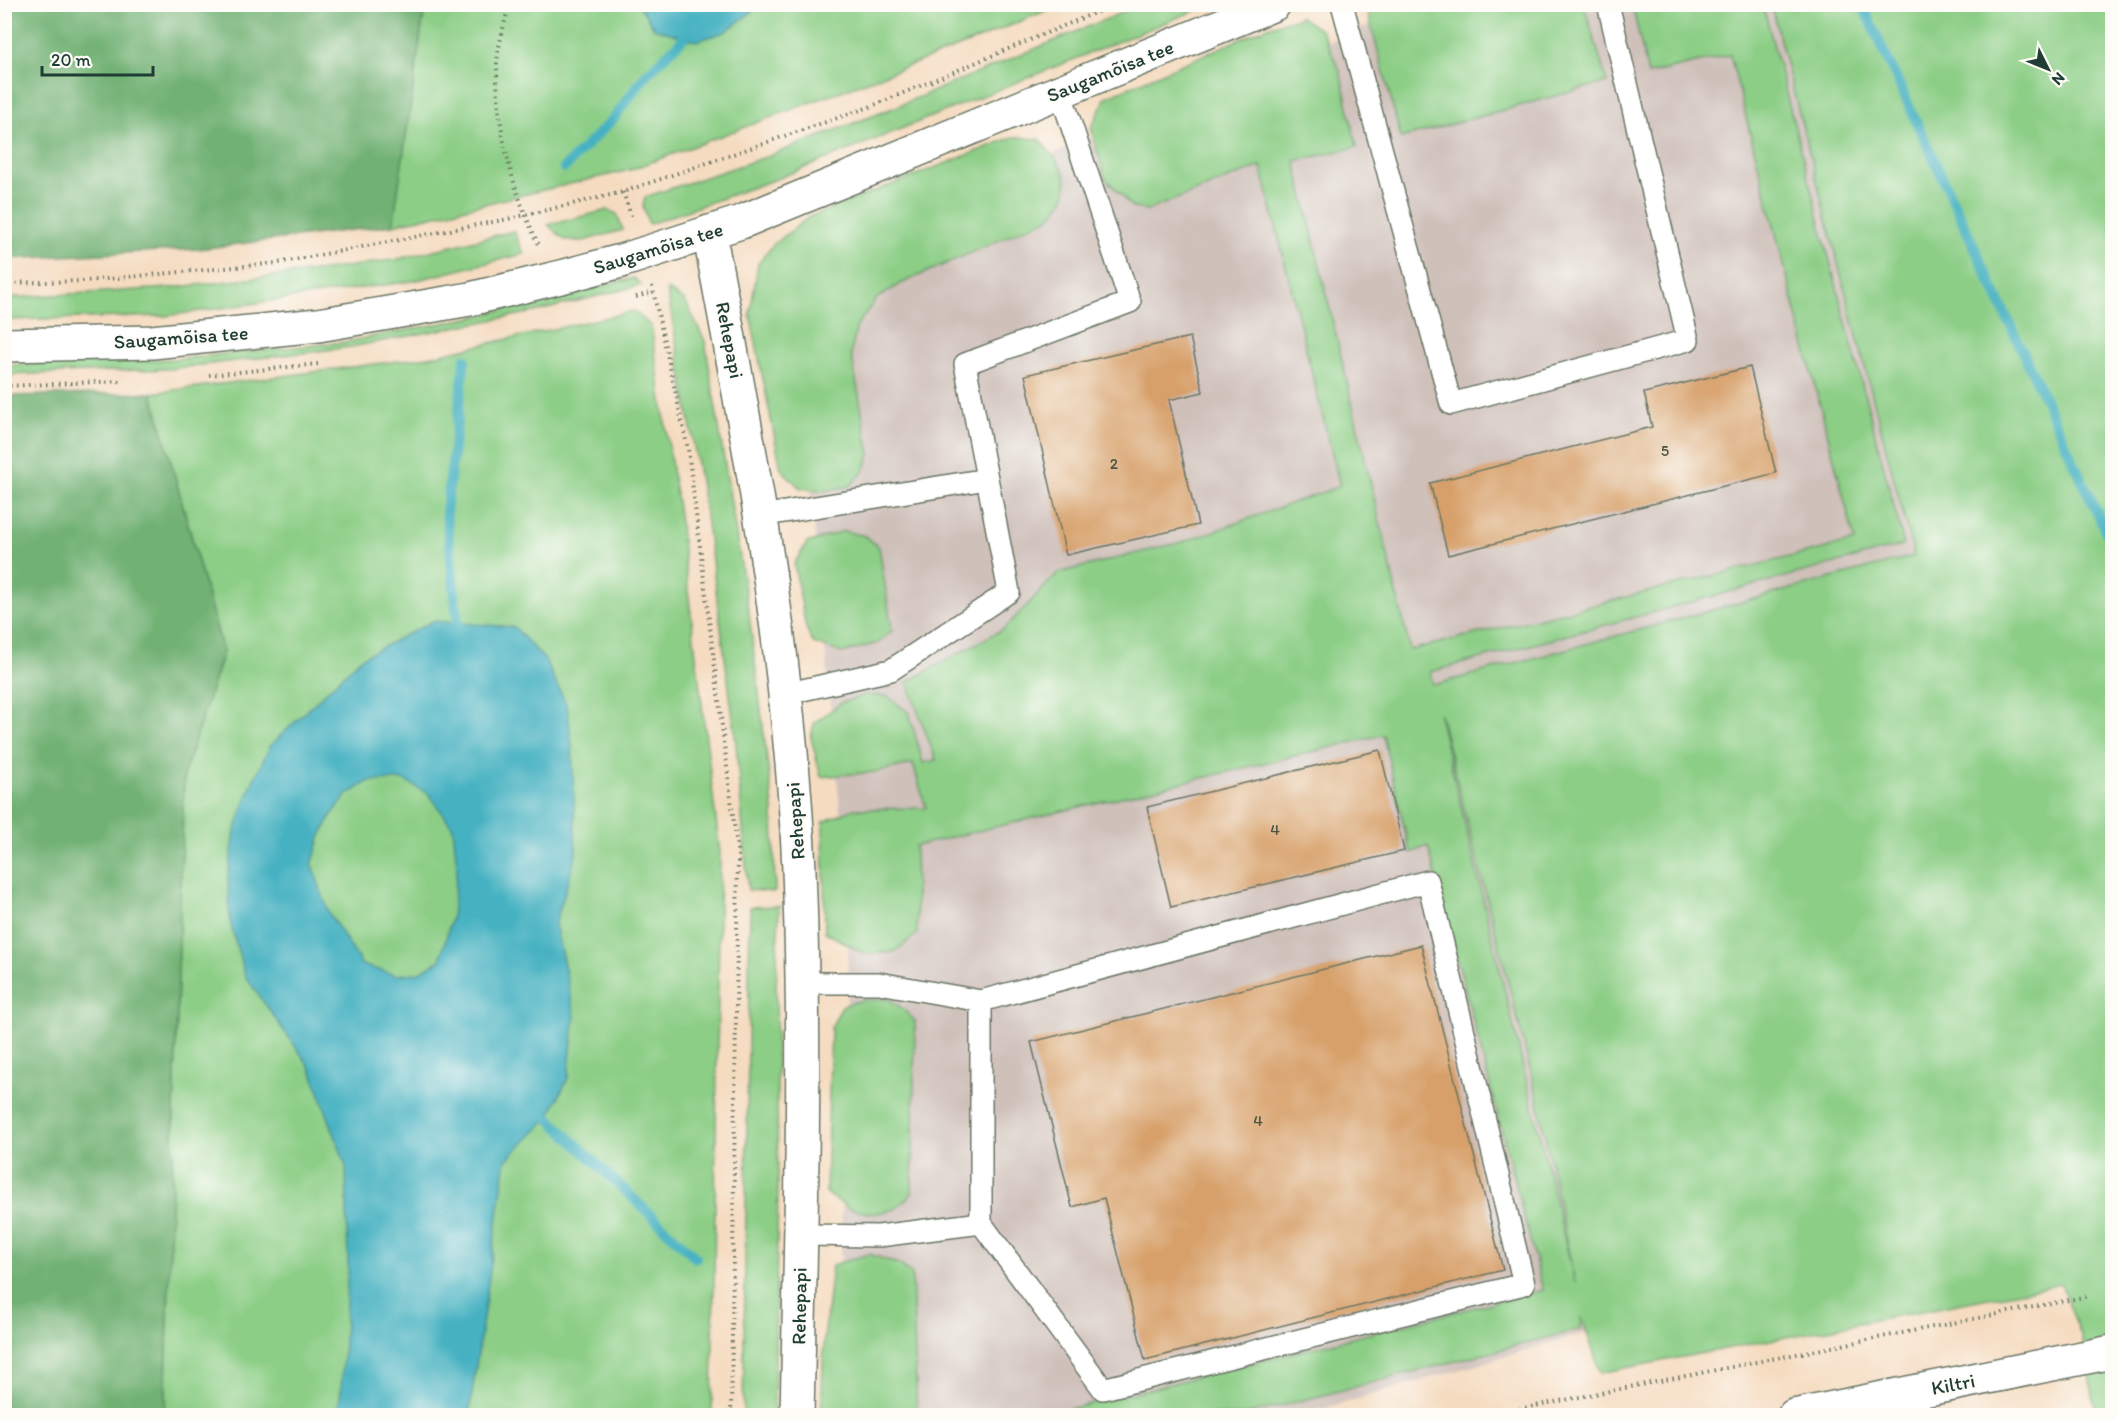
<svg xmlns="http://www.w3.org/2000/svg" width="2117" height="1420" viewBox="0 0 2117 1420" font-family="Itim,sans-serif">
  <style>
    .industrial { fill: #cfc0ba }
    .green { fill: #8cce86; stroke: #56865d; stroke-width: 1.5; fill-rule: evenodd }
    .forest { fill: #71b173; stroke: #487754; stroke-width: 1.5 }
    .water { fill: #44b1c1; stroke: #32777a; stroke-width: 1.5; fill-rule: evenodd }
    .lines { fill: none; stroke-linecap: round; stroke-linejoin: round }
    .stream { stroke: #44b1c1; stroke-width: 10 }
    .building { fill: #d7a06a }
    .service-casing { stroke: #6a7565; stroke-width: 24 }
    .minor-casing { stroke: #6a7565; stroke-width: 36 }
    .path { stroke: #6a7565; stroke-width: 4; stroke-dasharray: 1.5 4.5; stroke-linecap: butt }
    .service { stroke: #fff; stroke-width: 21 }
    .minor { stroke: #fff; stroke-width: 33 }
    .labels { text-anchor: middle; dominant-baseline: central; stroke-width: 4.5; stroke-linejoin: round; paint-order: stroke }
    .number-label { font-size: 16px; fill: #4d5642 }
    .street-label { font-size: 20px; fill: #1f3d34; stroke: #fdfcf7 }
  </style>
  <rect width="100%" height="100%" fill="#fdfcf7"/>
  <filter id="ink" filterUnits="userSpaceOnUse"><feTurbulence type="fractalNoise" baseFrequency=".0167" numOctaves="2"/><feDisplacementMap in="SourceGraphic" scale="12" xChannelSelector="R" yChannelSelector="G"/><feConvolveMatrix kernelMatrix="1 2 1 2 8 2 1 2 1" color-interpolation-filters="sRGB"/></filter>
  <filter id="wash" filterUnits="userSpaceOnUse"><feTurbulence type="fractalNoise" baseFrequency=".008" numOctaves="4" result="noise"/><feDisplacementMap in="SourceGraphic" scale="24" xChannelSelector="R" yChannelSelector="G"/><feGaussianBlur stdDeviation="1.35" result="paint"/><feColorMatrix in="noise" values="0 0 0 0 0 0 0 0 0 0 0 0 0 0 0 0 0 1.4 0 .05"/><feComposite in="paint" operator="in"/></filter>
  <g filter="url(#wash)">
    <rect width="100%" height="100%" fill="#f5dcc1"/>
    <path class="industrial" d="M 1419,5 L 1771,5 L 1914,556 L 1433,685 L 1536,1092 L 1586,1333 L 1302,1415 L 837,1415 L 849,910 L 804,415 L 797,258 Z"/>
    <path class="green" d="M 425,5 L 1060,5 L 956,48 L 630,170 L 393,225 Z
      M 1140,5 L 1209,5 L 779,178 L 649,224 L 643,206 L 645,197 L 766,157 L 888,110 Z
      M 1367,5 L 1472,4 L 1473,8 L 1484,4 L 1584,5 L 1607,82 L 1401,138 L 1366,6 Z
      M 1632,5 L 1763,5 L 1904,545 L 1430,672 L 1433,685 L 1914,556 L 1771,5 L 2112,5 L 2112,1415 L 2097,1415 L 2081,1336 L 2061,1284 L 1600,1373 L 1582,1317 L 1581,1329 L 1245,1415 L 1046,1415 L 1543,1290 L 1428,846 L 1410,853 L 1383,735 L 915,846 L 917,934 L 894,952 L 865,954 L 825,932 L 823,822 L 854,809 L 926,808 L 913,764 L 875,772 L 821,777 L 811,738 L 814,723 L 841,703 L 864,695 L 887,696 L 909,713 L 923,763 L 936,760 L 907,682 L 1005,628 L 1058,573 L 1186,541 L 1340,486 L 1261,166 L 1148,210 L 1133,208 L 1105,178 L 1091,128 L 1106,97 L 1270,26 L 1301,17 L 1322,31 L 1340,71 L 1357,147 L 1295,161 L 1410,650 L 1855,541 L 1730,55 L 1648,74 ZM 1440,714 L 1536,1092 L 1575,1283 L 1439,715 Z
      M 1013,137 L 1039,139 C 1052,155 1074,175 1064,198 C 1061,205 1054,212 1049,218 L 900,284 L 876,299 L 857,325 L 851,353 L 870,455 L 864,471 L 850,486 L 825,491 L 800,488 L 781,469 L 750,314 L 758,264 L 773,245 L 809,217 Z
      M 607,210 L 617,214 L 623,230 L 583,241 L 565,240 L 548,225 Z
      M 514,231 L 524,254 L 413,281 L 165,316 L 5,320 L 5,298 L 170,288 L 333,269 L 398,259 Z
      M 634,278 L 641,285 L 539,311 L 351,347 L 169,369 L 5,375 L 5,365 L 174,359 L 345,342 L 473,317 Z
      M 667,289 L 685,301 L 705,341 L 749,614 L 773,807 L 775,892 L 748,890 L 735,733 L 706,516 Z
      M 634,311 L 651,326 L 679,515 L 720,853 L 712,1415 L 165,1415 L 184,774 L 223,652 L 152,393 L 428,357 Z
      M 843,531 L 865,536 L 879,547 L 892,631 L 878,643 L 842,653 L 813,643 L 806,628 L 794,564 L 807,543 Z
      M 779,906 L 776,992 L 778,1184 L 774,1415 L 743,1415 L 750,907 Z
      M 888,999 L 902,1008 L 915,1021 L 912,1194 L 895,1209 L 873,1214 L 850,1209 L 826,1193 L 831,1028 L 842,1006 L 863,1000 Z
      M 869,1254 L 899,1264 L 912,1274 L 917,1415 L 821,1415 L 824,1340 L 832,1265 Z"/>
    <path class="forest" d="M 5,4 L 425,5 L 393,225 L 199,249 L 5,259 Z
      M 152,393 L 223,652 L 184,774 L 165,1415 L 5,1415 L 5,396 Z"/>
    <path class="water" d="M 639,5 L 761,5 L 725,32 L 696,41 L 654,28 Z
      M 433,621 L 514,627 L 545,660 L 567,706 L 572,745 L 576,856 L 555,924 L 575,1015 L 568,1078 L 548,1119 L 506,1160 L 469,1415 L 337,1415 L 341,1391 L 348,1267 L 346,1166 L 310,1067 L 245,976 L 230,922 L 228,877 L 235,831 L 250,788 L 270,746 L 361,658 ZM 403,780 L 429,794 L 453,828 L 457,866 L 452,916 L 440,960 L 418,973 L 396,975 L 362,965 L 329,913 L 312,865 L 320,838 L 331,816 L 347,795 L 369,781 Z"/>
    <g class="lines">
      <path class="stream" d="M 1862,4 L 2112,545
        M 564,168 L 614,118 L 644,77 L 680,42 L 708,4
        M 459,636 L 446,511 L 465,359
        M 539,1109 L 696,1258"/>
    </g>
    <g id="blocks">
      <path class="building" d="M 1190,337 L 1203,392 L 1169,400 L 1198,525 L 1066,555 L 1025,375 Z
        M 1750,367 L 1776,473 L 1448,555 L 1430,483 L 1652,427 L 1644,393 Z
        M 1380,750 L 1404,851 L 1171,907 L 1147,807 Z
        M 1421,945 L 1503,1270 L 1145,1360 L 1104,1198 L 1072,1207 L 1031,1042 Z"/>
    </g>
  </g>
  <g filter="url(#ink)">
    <use href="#blocks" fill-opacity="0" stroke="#6a7565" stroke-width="1.5"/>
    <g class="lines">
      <defs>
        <path id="service" d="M 1342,4 L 1451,404 L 1688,340 L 1608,4
          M 760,516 L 987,479
          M 785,694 L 891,670 L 1009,592 L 965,364 L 1130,302 L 1060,91
          M 802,983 L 879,983 L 981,1001
          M 801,1235 L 879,1236 L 981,1223 L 981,1001 L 1428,881 L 1524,1284 L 1103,1389 L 981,1223"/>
        <path id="minor" d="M 709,232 C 748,436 787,640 798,848 C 807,1037 801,1226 797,1416
          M 4,345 L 152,342 L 318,325 L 470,299 L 569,275 L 621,261 L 741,222 L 1274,4
          M 1794,1416 L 2112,1352"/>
      </defs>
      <use href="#service" class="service-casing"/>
      <use href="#minor" class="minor-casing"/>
      <path class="path" d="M 509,4 C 505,23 498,44 497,63 C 496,126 511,189 539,245
        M 623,192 L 632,219
        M 4,283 L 85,281 L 278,263 L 508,219 L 623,192 L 872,106 L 1116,4
        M 652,286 L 688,449 L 738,856 L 731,1416
        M 636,297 L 653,292
        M 209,375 L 318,364
        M 4,386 L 121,381
        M 1484,1416 L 2089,1296"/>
      <use href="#service" class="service"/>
      <use href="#minor" class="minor"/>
    </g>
  </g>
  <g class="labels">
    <g class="number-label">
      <text x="1665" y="450">5</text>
      <text x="1114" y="463">2</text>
      <text x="1275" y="829">4</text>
      <text x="1258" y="1120">4</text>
    </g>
    <g class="street-label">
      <text transform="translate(1110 71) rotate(-22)">Saugamõisa tee</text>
      <text transform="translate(658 248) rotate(-17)">Saugamõisa tee</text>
      <text transform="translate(181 337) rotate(-4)">Saugamõisa tee</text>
      <text transform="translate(730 340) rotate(79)">Rehepapi</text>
      <text transform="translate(795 821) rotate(-94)">Rehepapi</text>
      <text transform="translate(799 1306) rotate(-89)">Rehepapi</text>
      <text transform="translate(1953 1384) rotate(-11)">Kiltri</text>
    </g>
  </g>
  <rect width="2117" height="1420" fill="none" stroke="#fdfcf7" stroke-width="24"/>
  <g transform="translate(2048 69) rotate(133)" stroke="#fdfcf7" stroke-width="4.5" paint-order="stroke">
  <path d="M0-4.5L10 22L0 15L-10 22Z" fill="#1f3d34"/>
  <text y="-9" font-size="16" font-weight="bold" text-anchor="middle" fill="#1f3d34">N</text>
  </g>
  <path d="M42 66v9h111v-9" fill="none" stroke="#1f3d34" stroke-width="3"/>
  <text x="51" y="66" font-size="18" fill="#1f3d34" stroke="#fdfcf7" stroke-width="4.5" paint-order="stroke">20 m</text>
</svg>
